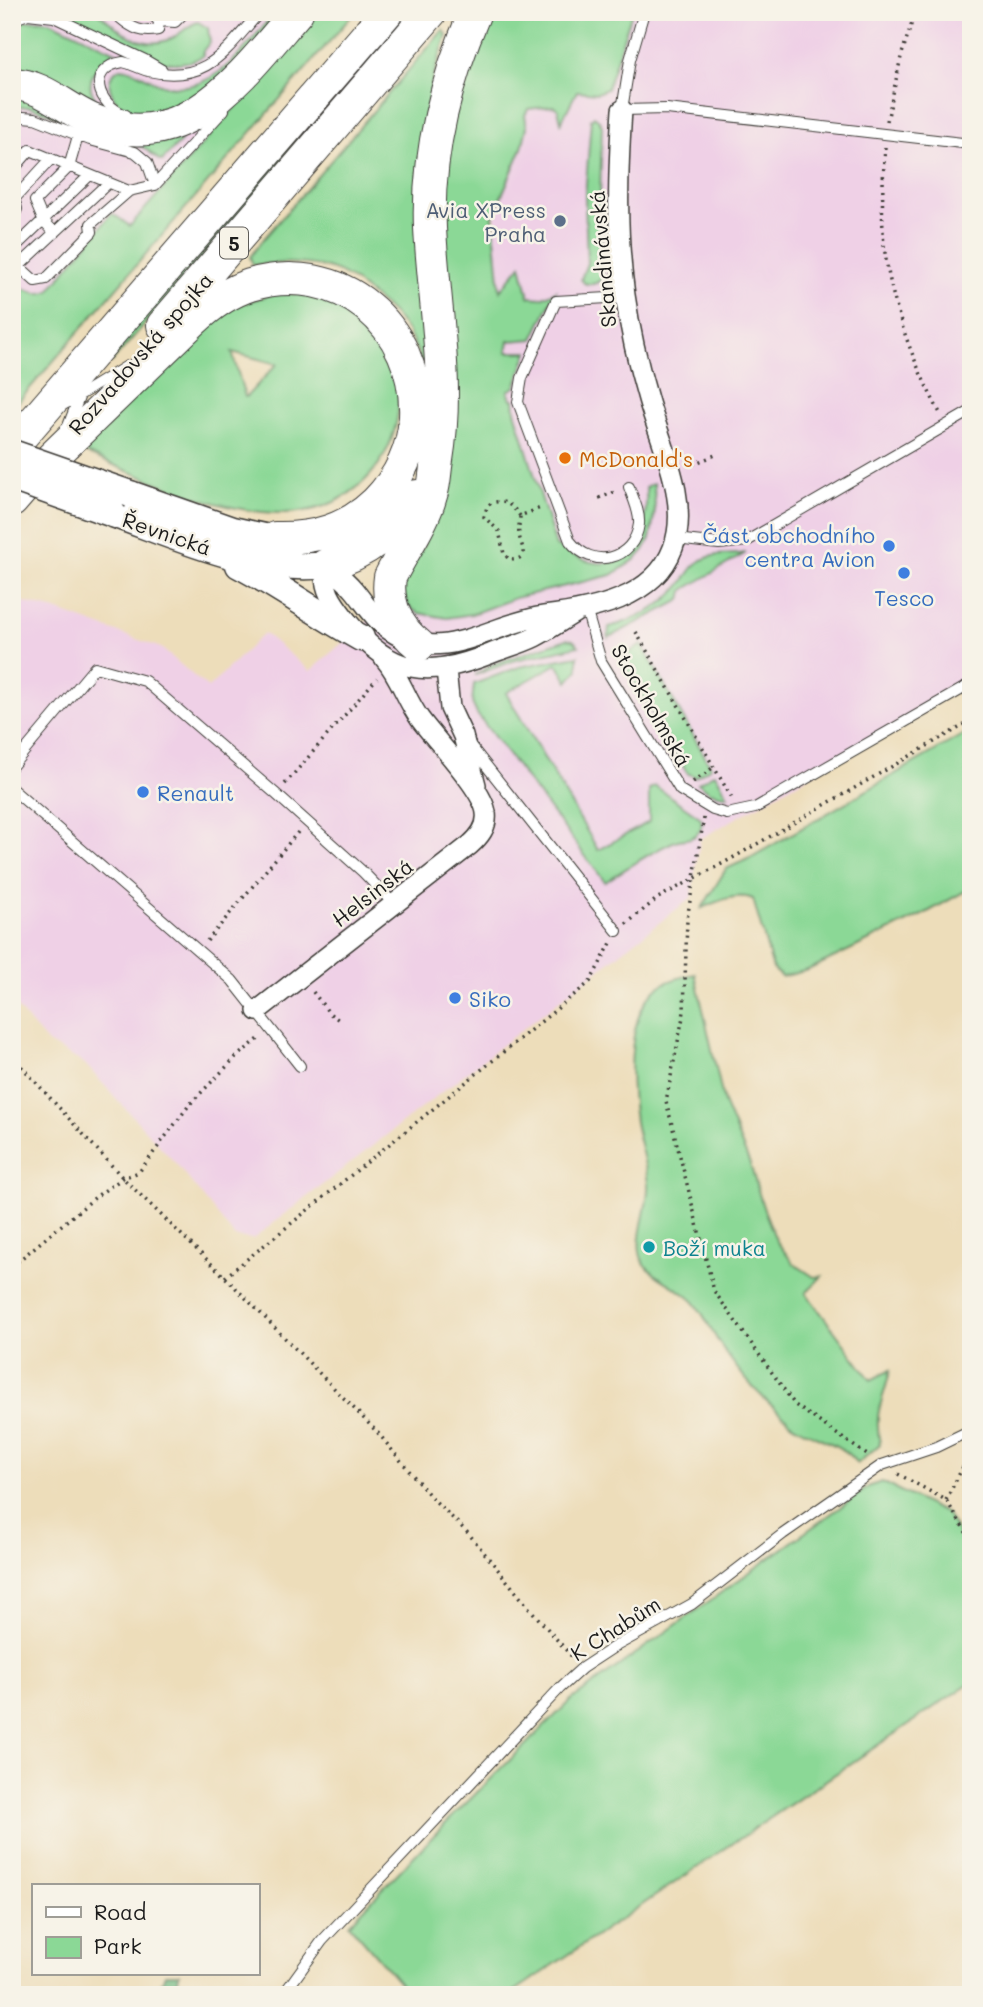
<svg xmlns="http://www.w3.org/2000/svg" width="983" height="2007" viewBox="0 0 983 2007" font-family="Mali,sans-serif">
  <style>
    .built { fill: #efd0e6 }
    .green { fill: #8bd896; stroke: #547a59; stroke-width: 2; fill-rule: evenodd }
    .forest { fill: #70b87f; stroke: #466a4e; stroke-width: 2 }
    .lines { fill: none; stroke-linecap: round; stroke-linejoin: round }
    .service-casing { stroke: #3b3934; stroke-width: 12 }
    .minor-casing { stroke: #3b3934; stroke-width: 22 }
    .secondary-casing { stroke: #3b3934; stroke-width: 29 }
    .trunk-casing { stroke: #3b3934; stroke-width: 34 }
    .path { stroke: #3b3934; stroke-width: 3.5; stroke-dasharray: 2 5; stroke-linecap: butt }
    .service { stroke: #fff; stroke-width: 10 }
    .minor { stroke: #fff; stroke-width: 19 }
    .secondary { stroke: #fff; stroke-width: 26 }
    .trunk { stroke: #fff; stroke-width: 32 }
    .secondary-bridge-casing { stroke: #3b3934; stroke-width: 29; stroke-linecap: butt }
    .secondary-bridge { stroke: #fff; stroke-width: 26 }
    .service-dot { fill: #5c6f8a; stroke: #f7f3e8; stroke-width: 2.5 }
    .food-dot { fill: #e8710a; stroke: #f7f3e8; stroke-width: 2.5 }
    .shop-dot { fill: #3f7fe0; stroke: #f7f3e8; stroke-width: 2.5 }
    .culture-dot { fill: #0f9aa8; stroke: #f7f3e8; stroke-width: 2.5 }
    .labels { text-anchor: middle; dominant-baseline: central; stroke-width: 5; stroke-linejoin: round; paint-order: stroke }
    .shield { fill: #f7f3e8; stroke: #5e5c59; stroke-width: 2 }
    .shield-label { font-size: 19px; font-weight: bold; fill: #1c1c1c }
    .service-label { font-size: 21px; fill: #4e5e75; stroke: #f7f3e8; text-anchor: end }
    .street-label { font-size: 21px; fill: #1c1c1c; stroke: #f7f3e8 }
    .food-label { font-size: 21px; fill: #c56008; stroke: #f7f3e8; text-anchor: start }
    .shop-label { font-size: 21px; fill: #366cbe; stroke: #f7f3e8; text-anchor: start }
    .culture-label { font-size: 21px; fill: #0d838f; stroke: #f7f3e8; text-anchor: start }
  </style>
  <rect width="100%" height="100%" fill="#f7f3e8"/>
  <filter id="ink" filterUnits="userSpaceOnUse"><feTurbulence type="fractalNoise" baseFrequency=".0143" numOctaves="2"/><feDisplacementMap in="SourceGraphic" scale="14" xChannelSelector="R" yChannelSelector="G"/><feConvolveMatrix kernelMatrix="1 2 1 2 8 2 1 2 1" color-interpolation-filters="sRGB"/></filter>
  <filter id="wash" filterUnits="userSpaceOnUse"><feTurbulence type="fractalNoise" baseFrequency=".00686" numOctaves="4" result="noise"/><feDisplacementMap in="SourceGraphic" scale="28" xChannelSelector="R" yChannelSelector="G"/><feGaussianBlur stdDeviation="1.57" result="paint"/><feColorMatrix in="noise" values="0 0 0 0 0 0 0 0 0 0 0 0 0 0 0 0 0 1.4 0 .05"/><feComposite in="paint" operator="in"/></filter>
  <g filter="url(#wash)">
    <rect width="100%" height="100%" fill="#edddba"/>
    <path class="built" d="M 12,12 L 317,12 L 129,227 L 112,214 L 49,291 L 38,294 L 12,284 Z
      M 527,12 L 971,12 L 971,682 L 700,839 L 691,898 L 253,1239 L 235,1237 L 179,1167 L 85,1064 L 48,1043 L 12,1002 L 12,599 L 56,610 L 161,648 L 208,688 L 264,633 L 310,671 L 408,586 L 457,473 L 496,226 L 492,188 Z"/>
    <path class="green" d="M 59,12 L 98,12 C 119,31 145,53 174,37 C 183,32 188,25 198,22 L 208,28 L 210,42 L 203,51 L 203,56 C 189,64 175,65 159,61 Z
      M 275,12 L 288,12 C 270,32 251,51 232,70 C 225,77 218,88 210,94 C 195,103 143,116 127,109 C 110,102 101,76 121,68 C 138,69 151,83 167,86 C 216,94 247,45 275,12 Z
      M 319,12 L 355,12 L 12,409 L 12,284 C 24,288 37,297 49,291 L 112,213 L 130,226 Z
      M 401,12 L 414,12 L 112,362 L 107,355 Z
      M 484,12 L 632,12 L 607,89 L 597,93 L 577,91 L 561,122 L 558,109 L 553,106 L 528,109 L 525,115 L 527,127 L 522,148 L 493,216 L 500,291 L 521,265 L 529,297 L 541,298 L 556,291 L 533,339 L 509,341 L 507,352 L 528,352 L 515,387 L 508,391 L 511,399 L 514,399 L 515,411 L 556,546 C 567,551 579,560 591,562 C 639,572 648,521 646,487 L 654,483 L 655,510 L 650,539 L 644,550 L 636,559 L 612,575 L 515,598 L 472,614 L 447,618 L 418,613 L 409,607 L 401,586 L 424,545 L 443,153 Z
      M 38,20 L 50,21 L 116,52 C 104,56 88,74 91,89 C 93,98 101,106 108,113 L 12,75 L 12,28 L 25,21 Z
      M 443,30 L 447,35 L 434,74 L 423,127 L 431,365 L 425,376 C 416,339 403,320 374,297 C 365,290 357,282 348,277 C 320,260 284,262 253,265 L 250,257 L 261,242 Z
      M 12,91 L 171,133 L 181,141 L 162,161 L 159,160 L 143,147 L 60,119 L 43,111 L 30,107 L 12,107 Z
      M 594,116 L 599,120 L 602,126 L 600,197 L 603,276 C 600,283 592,286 584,283 L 581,279 L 587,263 L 585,197 L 591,119 Z
      M 276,293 C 299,294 323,294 343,306 C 443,365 399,511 285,513 C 218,514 143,477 81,451 L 211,317 L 243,303 ZM 232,352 L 277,364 L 246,397 L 245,397 Z
      M 746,553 L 687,588 L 683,591 L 681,600 L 608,638 L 609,627 C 636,620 661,608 679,587 C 687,578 692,564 704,559 C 717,552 732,556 746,553 Z
      M 567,639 L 573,640 L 579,646 L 516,660 L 475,675 L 493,664 Z
      M 642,645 L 711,767 L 695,777 L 687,773 L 620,658 Z
      M 578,656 L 578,670 L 568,682 L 557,664 L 506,693 L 598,850 L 649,822 L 649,789 L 655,786 L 701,818 C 702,824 702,828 698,833 C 690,842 682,837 673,842 C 649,853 627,868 605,882 L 477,714 L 472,703 L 474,684 L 519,667 Z
      M 971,730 L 971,888 L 924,914 L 808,970 L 782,977 L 773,969 L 753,899 C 736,892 717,902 702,908 L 726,869 L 750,858 Z
      M 715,773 L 728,796 L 710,792 L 698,783 Z
      M 695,974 L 724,1103 L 750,1164 L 763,1207 L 776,1240 L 793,1263 L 814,1277 L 822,1276 L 806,1293 L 871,1380 L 890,1370 C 884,1402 873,1408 880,1444 L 857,1464 C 844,1444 819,1440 799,1428 C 791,1424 785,1417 778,1411 C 756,1393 738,1371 722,1347 C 712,1333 705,1315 694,1302 C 679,1286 656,1280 644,1263 C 631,1244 650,1207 648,1184 C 646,1163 639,1143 635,1122 C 630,1084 625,1017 656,989 C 667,980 682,977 695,974 Z
      M 882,1482 L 947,1514 L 971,1556 L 971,1682 L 509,1995 L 410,1995 L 349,1924 L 439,1830 L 571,1700 L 870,1486 Z"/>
    <path class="forest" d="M 165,1974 L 179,1974 L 176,1995 L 157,1995 Z"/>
  </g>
  <g filter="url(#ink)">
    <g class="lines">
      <defs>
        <path id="service" d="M 149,12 L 159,21 L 175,22 L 185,12
          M 644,12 L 630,60 L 622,110 L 667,109 L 971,144
          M 120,18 C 133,29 142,33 158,30 L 159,21
          M 12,20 L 28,14 L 54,17 L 145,60 L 162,70
          M 126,115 C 97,105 85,68 123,62 C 132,64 140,69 148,71 C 207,84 224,52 260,12
          M 12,116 L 35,118 L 90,140 L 135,152 L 147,162 L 155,185
          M 12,171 L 30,150 L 129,191
          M 15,198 L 50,160
          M 12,220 L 17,209 L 13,195
          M 54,232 L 43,220 L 35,201 L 69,167 L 78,136
          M 12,250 L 90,175
          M 12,260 L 35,281 L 46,279 L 92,232 L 91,224 L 129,191 L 155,185 L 224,110
          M 19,266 L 108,183
          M 625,297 L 556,301 L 522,378 L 518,402 L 570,541 C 592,570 634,561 639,524 C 640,512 633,498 629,487
          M 65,404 L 127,366
          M 68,426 L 80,395
          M 676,539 L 719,544 L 747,541 L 971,411
          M 586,609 L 601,661 L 680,790 L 713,810 L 727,814 L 755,808 L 971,684
          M 470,745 L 617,931
          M 12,766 L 95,667 L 145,681 L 276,794 L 363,872 L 393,903
          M 12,789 L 232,980 L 300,1066
          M 283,1995 L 322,1941 L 560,1688 L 582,1668 L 614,1647 L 692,1604 L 783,1534 L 882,1465 L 936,1447 L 971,1430"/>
        <path id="minor" d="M 576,612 C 563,620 549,630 535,637 C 521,644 505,648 490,654 C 428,678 392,676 348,622 C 334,604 321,589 326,565 C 336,573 346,580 354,590 C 364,602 372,616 384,626 C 437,670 488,624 544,616 C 592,610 654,599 673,548 C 691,502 660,442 648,399 C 638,365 630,330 625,295 C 616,234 618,172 622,110
          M 446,669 L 450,708 L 463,736 L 476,785
          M 257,1011 L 470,845 C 479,837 488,827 486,813 C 484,790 435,740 420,719 C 406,700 400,676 384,658"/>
        <path id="secondary" d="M 130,494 L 232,530 L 292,543
          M 113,514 C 177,537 258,574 326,565
          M 239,565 C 281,587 319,615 361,638"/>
        <path id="trunk" d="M 12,84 C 43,85 63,107 90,119 C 184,160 243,74 297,12
          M 163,325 L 431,12
          M 12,447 L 387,12
          M 36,473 L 192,322 C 209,306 228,292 250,285 C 339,258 419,325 415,417 C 413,449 399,479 376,502 C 347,530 314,539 275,538
          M 12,501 L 45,463
          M 326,565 C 366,554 395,532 417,496
          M 419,645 C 398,629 386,604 390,577 C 404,549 424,523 432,492 C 435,482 435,471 437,460 C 450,382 434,306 430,228 C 427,154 446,80 475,12"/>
      </defs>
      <use href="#service" class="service-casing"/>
      <use href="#minor" class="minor-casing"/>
      <use href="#secondary" class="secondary-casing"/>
      <use href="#trunk" class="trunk-casing"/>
      <path class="path" d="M 887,121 L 901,57 L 915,12
        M 885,147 C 883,180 881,212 884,245 C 891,304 912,361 940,413
        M 693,464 L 718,454
        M 599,498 L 615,492
        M 520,516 C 512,505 505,499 491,503 L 487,507 L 484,517 L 499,531 L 504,554 L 510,560 C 532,559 520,545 519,534 C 518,528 520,521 520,516 L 543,507
        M 636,632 L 733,800
        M 693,782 L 714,767
        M 285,784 L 377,678
        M 704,818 L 687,919 L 684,1012 L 666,1101 L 714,1291 L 795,1405 L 870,1457
        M 626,924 L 658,898 L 729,860 L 971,721
        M 207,941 L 298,832
        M 313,992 L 329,1013 L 339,1020 L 341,1019
        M 12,1056 L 123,1178 L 225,1277 L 378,1433 L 430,1496 L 469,1534 L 530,1609 L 574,1659
        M 12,1266 L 98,1195 L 123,1178 L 139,1172 L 190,1104 L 236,1057 L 261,1037
        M 225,1277 L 590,982 L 611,943
        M 898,1474 L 946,1500 L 971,1540
        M 946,1500 L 971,1451"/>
      <use href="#service" class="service"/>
      <use href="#minor" class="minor"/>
      <use href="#secondary" class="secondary"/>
      <use href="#trunk" class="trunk"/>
      <defs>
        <path id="secondary-bridge" d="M 12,453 L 130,494
          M 12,478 L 113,514"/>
      </defs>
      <use href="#secondary-bridge" class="secondary-bridge-casing"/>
      <use href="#secondary-bridge" class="secondary-bridge"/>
    </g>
  </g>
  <circle class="service-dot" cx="560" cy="221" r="7"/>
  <circle class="food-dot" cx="565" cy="458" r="7"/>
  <g class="shop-dot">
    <circle cx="889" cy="546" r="7"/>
    <circle cx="904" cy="573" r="7"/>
    <circle cx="143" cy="792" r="7"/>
    <circle cx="455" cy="998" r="7"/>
  </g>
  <circle class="culture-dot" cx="649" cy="1247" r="7"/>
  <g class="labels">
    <rect class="shield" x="220" y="227.5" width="28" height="31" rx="5"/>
    <g class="shield-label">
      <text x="234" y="243">5</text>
    </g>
    <g class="service-label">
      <text x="546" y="209">Avia XPress<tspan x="546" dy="24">Praha</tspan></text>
    </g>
    <g class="street-label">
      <text transform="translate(602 259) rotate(-95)">Skandinávská</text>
      <text transform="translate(140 353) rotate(-49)">Rozvadovská spojka</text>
      <text transform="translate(167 533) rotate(19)">Řevnická</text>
      <text transform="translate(652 705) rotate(60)">Stockholmská</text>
      <text transform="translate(372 892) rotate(-38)">Helsinská</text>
      <text transform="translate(615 1628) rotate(-32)">K Chabům</text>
    </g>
    <g class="food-label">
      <text x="579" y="458">McDonald's</text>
    </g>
    <g class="shop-label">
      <text x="875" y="534" text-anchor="end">Část obchodního<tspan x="875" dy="24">centra Avion</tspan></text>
      <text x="904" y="597" text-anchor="middle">Tesco</text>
      <text x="157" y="792">Renault</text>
      <text x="469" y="998">Siko</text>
    </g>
    <g class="culture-label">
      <text x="663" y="1247">Boží muka</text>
    </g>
  </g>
  <rect width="983" height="2007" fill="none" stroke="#f7f3e8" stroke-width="42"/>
  <rect x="32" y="1884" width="228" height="91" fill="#f7f3e8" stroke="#9f9d96" stroke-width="2"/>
  <rect x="46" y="1907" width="35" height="10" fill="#ffffff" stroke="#9f9d96" stroke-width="2"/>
  <text x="94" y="1920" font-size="21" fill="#1c1c1c">Road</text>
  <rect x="46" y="1937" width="35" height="21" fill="#8bd896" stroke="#9f9d96" stroke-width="2"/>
  <text x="94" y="1954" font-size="21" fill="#1c1c1c">Park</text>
</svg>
